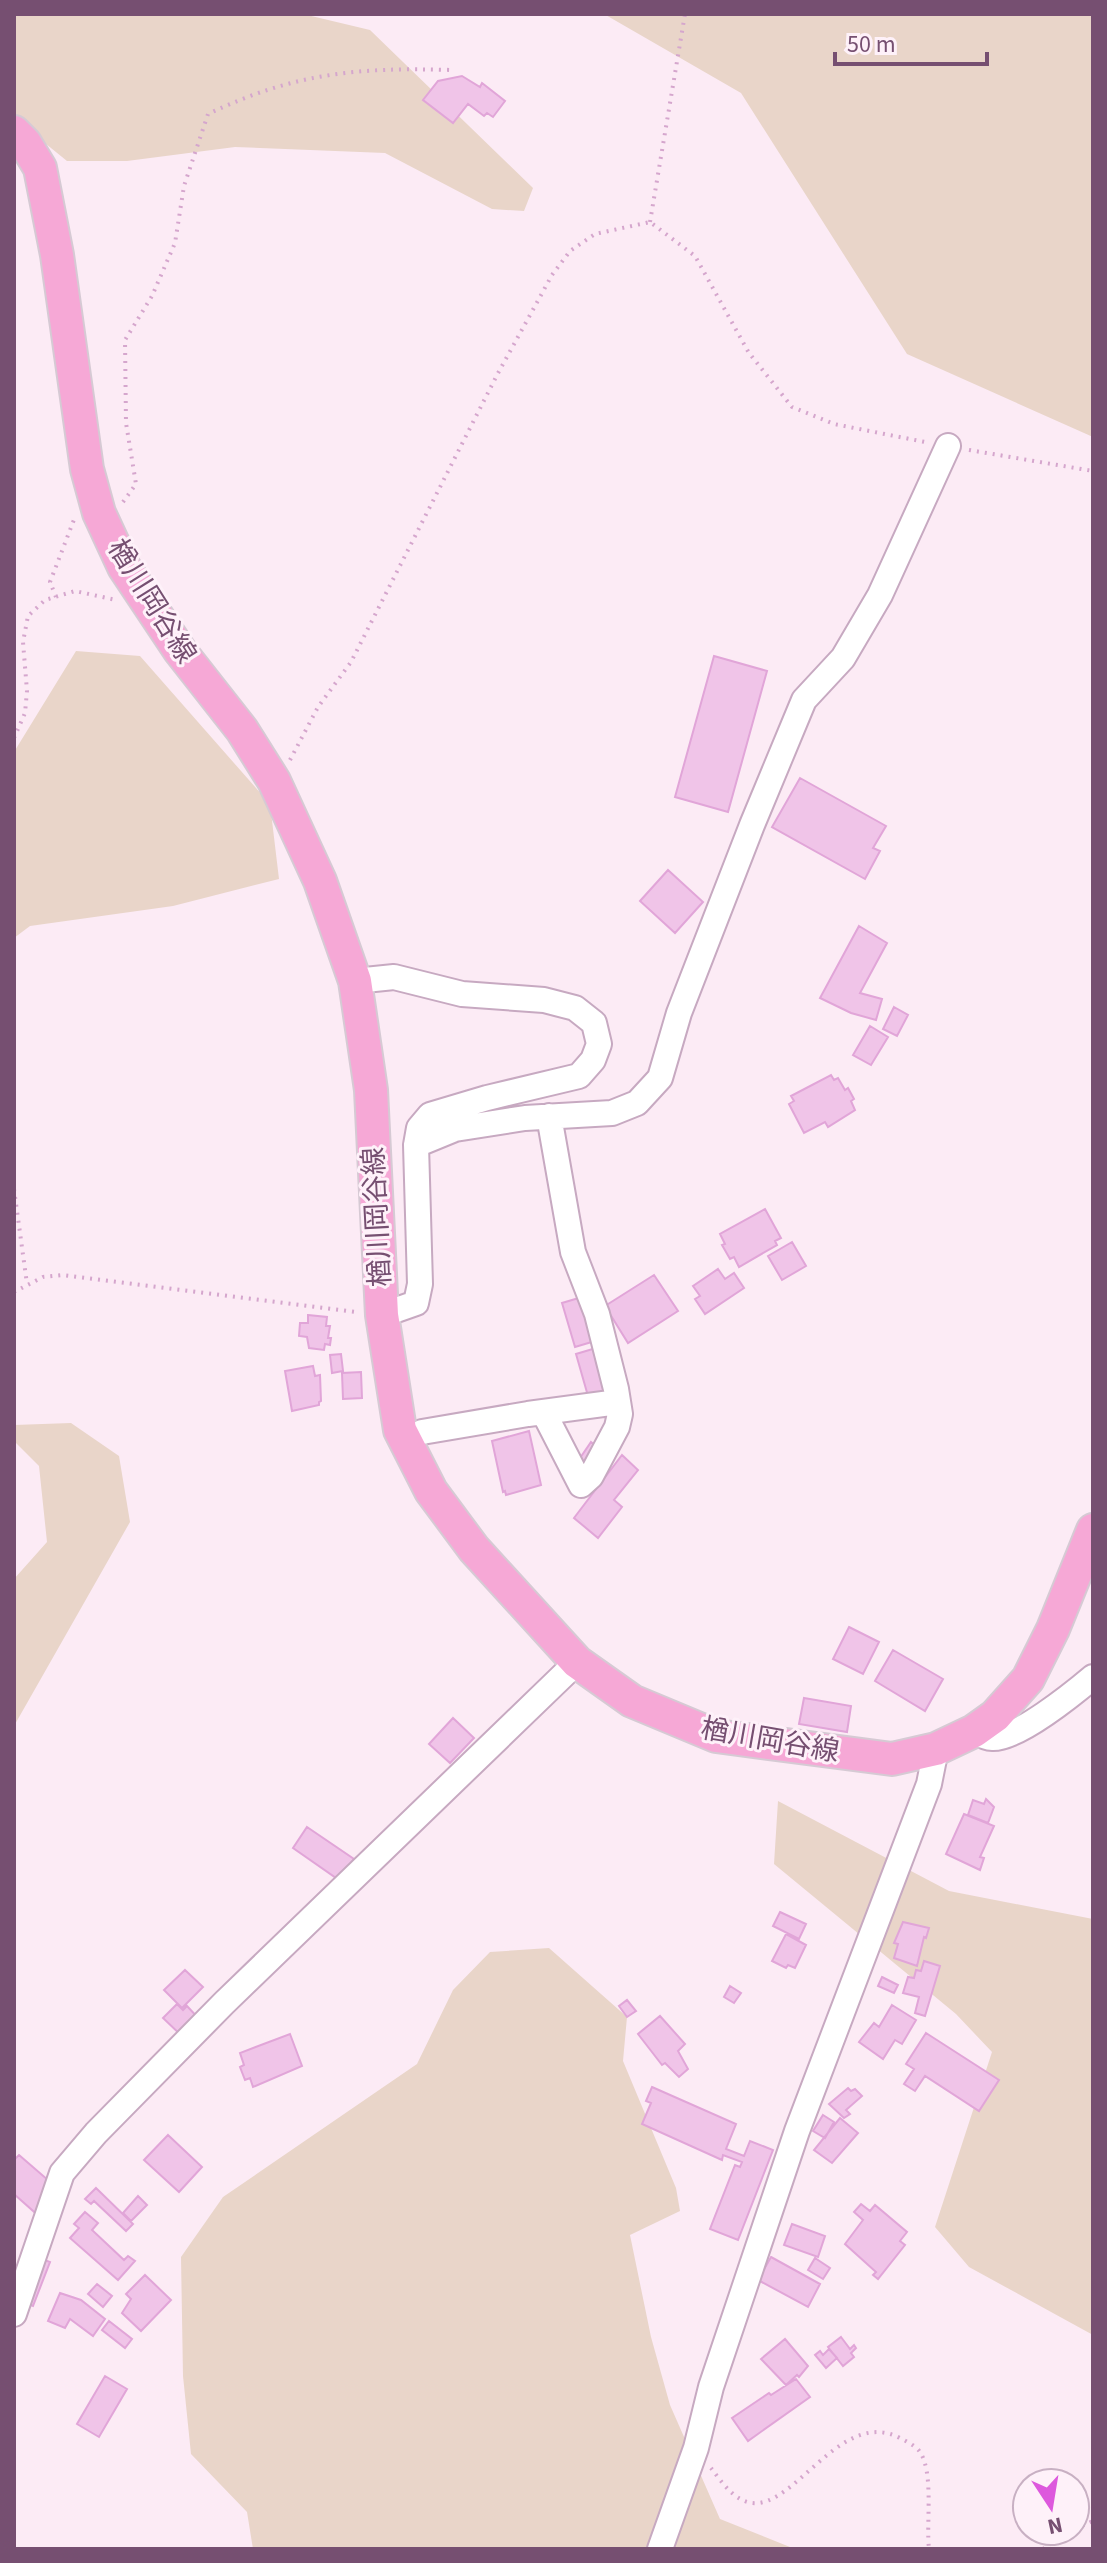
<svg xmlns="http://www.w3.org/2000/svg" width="1107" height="2563" viewBox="0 0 1107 2563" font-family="'Source Sans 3','Noto Sans JP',sans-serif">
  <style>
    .green { fill: #e9d5c9 }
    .building { fill: #f0c4e8; stroke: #e1a5d8; stroke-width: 2 }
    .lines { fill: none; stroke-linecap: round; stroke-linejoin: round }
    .minor-casing { stroke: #c7a9c1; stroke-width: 28 }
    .major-casing { stroke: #d6cad4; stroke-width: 36 }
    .path { stroke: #d5a6cd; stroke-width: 4; stroke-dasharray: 2 6; stroke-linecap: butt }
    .minor { stroke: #fff; stroke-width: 24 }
    .major { stroke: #f6a8d6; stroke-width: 32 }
    .labels { text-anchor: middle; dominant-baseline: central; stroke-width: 6; stroke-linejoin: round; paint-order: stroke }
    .street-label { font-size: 28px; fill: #764f71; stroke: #fef1f9 }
  </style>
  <rect width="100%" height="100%" fill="#fcebf5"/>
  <path class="green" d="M 14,14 L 303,14 L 370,30 L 533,188 L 524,211 L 492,209 L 385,153 L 235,147 L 127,161 L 67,161 L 14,118 Z
    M 604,14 L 1093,14 L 1093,437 L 907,354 L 741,93 Z
    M 76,651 L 140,656 L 270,804 L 279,879 L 173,906 L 30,926 L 14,938 L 14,752 Z
    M 71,1423 L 119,1456 L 130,1522 L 14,1726 L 14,1579 L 47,1542 L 39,1466 L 14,1441 L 14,1425 Z
    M 778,1801 L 949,1891 L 1093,1919 L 1093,2335 L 969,2267 L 935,2227 L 992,2052 L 956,2014 L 774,1864 Z
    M 549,1948 L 627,2017 L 623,2061 L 676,2188 L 680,2211 L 630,2235 L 651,2337 L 670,2405 L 720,2519 L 795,2549 L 253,2549 L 247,2512 L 191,2454 L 183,2376 L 181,2257 L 223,2197 L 417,2064 L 453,1990 L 490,1952 Z"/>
  <path class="building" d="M 462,76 L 480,87 L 482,83 L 505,101 L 493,117 L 487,113 L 484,116 L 468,104 L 453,123 L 423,100 L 438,81 Z
    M 714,656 L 767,671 L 728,812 L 675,797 Z
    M 800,778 L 886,826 L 873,848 L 880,851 L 865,879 L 772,827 Z
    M 668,870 L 703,902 L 675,933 L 640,901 Z
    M 859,926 L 887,943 L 860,993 L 882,999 L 876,1020 L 851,1013 L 820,998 Z
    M 894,1007 L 908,1015 L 897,1036 L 883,1029 Z
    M 870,1026 L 888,1037 L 871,1065 L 853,1055 Z
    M 831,1075 L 834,1080 L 838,1078 L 845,1090 L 848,1088 L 854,1099 L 851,1101 L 855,1110 L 828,1127 L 825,1122 L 804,1133 L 789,1104 L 794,1101 L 791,1096 Z
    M 765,1209 L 781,1238 L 775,1241 L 777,1245 L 739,1267 L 734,1257 L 730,1259 L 722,1245 L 725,1244 L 720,1234 Z
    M 792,1242 L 806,1266 L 782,1280 L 768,1256 Z
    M 718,1269 L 725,1279 L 734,1273 L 744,1288 L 705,1314 L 695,1299 L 700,1296 L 693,1286 Z
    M 654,1275 L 678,1311 L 628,1343 L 605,1306 Z
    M 582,1297 L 595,1341 L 575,1347 L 562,1303 Z
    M 308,1315 L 327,1317 L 326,1326 L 330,1326 L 328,1338 L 331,1338 L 330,1345 L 325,1344 L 324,1350 L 309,1348 L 307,1337 L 299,1336 L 300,1323 L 308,1323 Z
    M 596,1348 L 608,1390 L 588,1396 L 576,1354 Z
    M 341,1354 L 343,1371 L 332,1373 L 330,1355 Z
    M 313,1366 L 315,1376 L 320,1375 L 321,1401 L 319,1402 L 319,1405 L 292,1411 L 285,1371 Z
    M 361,1372 L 362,1398 L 343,1399 L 342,1373 Z
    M 529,1431 L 541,1485 L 506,1495 L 505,1491 L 503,1492 L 492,1441 Z
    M 591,1442 L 599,1448 L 584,1470 L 576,1464 Z
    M 622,1455 L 638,1470 L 614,1500 L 622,1507 L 598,1538 L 574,1518 Z
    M 849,1627 L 879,1642 L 863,1674 L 833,1659 Z
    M 893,1650 L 943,1679 L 925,1711 L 875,1681 Z
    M 804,1698 L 851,1706 L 847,1732 L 799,1724 Z
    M 453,1718 L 474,1738 L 450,1763 L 429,1744 Z
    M 986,1799 L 994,1807 L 988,1823 L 968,1815 L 973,1800 L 984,1804 Z
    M 964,1814 L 994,1826 L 980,1857 L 984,1858 L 980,1870 L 946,1854 Z
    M 307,1827 L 354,1859 L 339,1880 L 293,1848 Z
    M 780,1912 L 806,1924 L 799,1939 L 773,1926 Z
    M 903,1922 L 929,1928 L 926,1938 L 924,1937 L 917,1966 L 894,1958 L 898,1944 L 894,1943 Z
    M 786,1934 L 806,1945 L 795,1968 L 788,1965 L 786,1968 L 772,1961 Z
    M 924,1961 L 940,1966 L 925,2016 L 915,2013 L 919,1997 L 903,1993 L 908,1977 L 914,1978 L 916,1970 L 921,1971 Z
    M 185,1970 L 203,1987 L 182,2008 L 164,1990 Z
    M 882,1977 L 898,1985 L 894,1993 L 878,1986 Z
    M 730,1986 L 741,1993 L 734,2003 L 724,1997 Z
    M 627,2000 L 636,2011 L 627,2017 L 619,2006 Z
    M 177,2004 L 183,2010 L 187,2006 L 201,2021 L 184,2038 L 163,2018 Z
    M 892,2005 L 916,2020 L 902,2044 L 895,2040 L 883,2059 L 859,2042 L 874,2023 L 879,2027 Z
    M 660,2016 L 685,2044 L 678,2051 L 688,2069 L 679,2077 L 665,2063 L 662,2065 L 638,2034 Z
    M 926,2033 L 999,2080 L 979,2111 L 925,2076 L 915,2091 L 904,2084 L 914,2069 L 906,2064 Z
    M 290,2034 L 302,2066 L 253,2087 L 250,2078 L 245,2080 L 240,2067 L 244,2065 L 240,2053 Z
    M 652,2087 L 736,2124 L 726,2149 L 744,2156 L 750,2141 L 773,2150 L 738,2240 L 710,2229 L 735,2165 L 740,2167 L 742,2162 L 723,2155 L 722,2160 L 642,2124 L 651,2103 L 646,2101 Z
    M 848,2088 L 851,2091 L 855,2089 L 862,2096 L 846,2110 L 850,2114 L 844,2118 L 829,2104 Z
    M 823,2115 L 834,2122 L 825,2138 L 813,2131 Z
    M 840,2118 L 858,2133 L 832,2163 L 814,2150 Z
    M 168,2135 L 202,2167 L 179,2192 L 144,2160 Z
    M 19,2155 L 63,2193 L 41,2218 L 14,2194 L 14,2160 Z
    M 96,2188 L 133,2224 L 126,2231 L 94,2201 L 91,2204 L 85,2199 Z
    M 138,2196 L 147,2205 L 131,2221 L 123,2213 Z
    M 861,2204 L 870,2211 L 875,2205 L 907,2232 L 900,2241 L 905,2245 L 878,2279 L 873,2275 L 876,2272 L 845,2244 L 863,2220 L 854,2212 Z
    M 85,2212 L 98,2223 L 92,2230 L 124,2260 L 128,2256 L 135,2261 L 118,2280 L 70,2238 L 79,2228 L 74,2224 Z
    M 792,2224 L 825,2236 L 818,2257 L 784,2245 Z
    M 34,2256 L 50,2262 L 33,2306 L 17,2300 Z
    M 771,2257 L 820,2284 L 808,2307 L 758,2280 Z
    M 815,2258 L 830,2268 L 823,2279 L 808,2270 Z
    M 145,2275 L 171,2300 L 141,2331 L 122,2313 L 131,2299 L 126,2294 Z
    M 97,2284 L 112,2296 L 103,2307 L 88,2294 Z
    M 60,2293 L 81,2300 L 105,2319 L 93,2336 L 70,2319 L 65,2328 L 48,2321 Z
    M 109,2321 L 132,2339 L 125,2348 L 102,2330 Z
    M 841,2337 L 850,2349 L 854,2345 L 856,2348 L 851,2353 L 854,2357 L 843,2366 L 828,2347 Z
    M 785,2339 L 808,2366 L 799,2377 L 797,2375 L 786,2385 L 761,2359 Z
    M 829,2349 L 837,2358 L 826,2368 L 815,2355 L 820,2351 L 823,2355 Z
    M 105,2376 L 127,2389 L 99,2437 L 77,2424 Z
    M 796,2379 L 810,2397 L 748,2441 L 732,2418 L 769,2393 L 771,2395 Z"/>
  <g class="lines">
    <defs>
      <path id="minor" d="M 355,981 L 394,977 L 462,994 L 544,1000 L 575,1008 L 594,1023 L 599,1044 L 593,1060 L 579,1076 L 487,1098 L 430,1115 L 419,1128 L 416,1145 L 420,1284 L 416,1303 L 382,1315
        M 416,1145 L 455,1129 L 525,1118 L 612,1113 L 637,1103 L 660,1078 L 679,1013 L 752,825 L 804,700 L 843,658 L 880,595 L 948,446
        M 544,1413 L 581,1485 L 591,1476 L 617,1427 L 620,1414 L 616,1389 L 597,1314 L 573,1252 L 549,1116
        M 422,1432 L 528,1414 L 618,1402
        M 974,1731 C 979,1734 986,1738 992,1738 C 1016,1740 1074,1693 1093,1677
        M 14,2314 L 62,2173 L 96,2133 L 224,2003 L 577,1662
        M 660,2549 L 696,2448 L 711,2387 L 797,2131 L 929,1784 L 936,1749"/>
      <path id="major" d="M 14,132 L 25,143 L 40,168 L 57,255 L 87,469 L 99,513 L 124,567 L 180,651 L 242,730 L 274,781 L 320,881 L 355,981 L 371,1090 L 382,1315 L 400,1430 L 431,1491 L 474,1549 L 577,1662 L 632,1701 L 716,1736 L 892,1759 L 936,1749 L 974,1731 L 995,1716 L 1028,1679 L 1053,1629 L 1093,1530"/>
    </defs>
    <use href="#minor" class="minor-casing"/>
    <use href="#major" class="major-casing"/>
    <path class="path" d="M 650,222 L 685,14
      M 969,450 L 1093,471
      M 123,502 L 136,484 L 126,423 L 125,340 L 152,296 L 175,243 L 184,186 L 208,114 C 294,73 358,67 452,70
      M 56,597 L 50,582 L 75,517
      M 14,738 L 25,713 L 27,691 L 23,642 L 28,616 L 45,600 L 75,591 L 116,600
      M 290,760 L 318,707 L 351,662 L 497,375 L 552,275 L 570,251 L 595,234 L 650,222 L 695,256 L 749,353 L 792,407 L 834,424 L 925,442
      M 14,1189 L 27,1284
      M 14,1292 L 43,1277 L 62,1275 L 356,1312
      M 711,2468 C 721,2481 734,2501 752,2503 C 796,2508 841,2407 900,2438 C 906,2441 916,2446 920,2452 C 934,2473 926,2523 929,2549
      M 1075,2529 L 1093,2521
      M 1043,2549 L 1071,2531"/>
    <use href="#minor" class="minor"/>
    <use href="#major" class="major"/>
  </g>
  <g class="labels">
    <g class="street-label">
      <text transform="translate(152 601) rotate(58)">楢川岡谷線</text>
      <text transform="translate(377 1217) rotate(-93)">楢川岡谷線</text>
      <text transform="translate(770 1740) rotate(10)">楢川岡谷線</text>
    </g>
  </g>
  <rect width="1107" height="2563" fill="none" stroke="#764f71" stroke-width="32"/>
  <g transform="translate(1051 2507) rotate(168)"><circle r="38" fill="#fef1f9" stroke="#c8b0c3" stroke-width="2"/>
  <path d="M0-6L14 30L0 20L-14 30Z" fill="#dd58dd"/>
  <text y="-12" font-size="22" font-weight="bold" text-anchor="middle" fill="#764f71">N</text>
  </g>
  <path d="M835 52v12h152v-12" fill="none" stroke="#764f71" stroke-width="4"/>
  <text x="847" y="52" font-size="24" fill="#764f71" stroke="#fef1f9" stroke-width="6" paint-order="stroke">50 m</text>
</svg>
